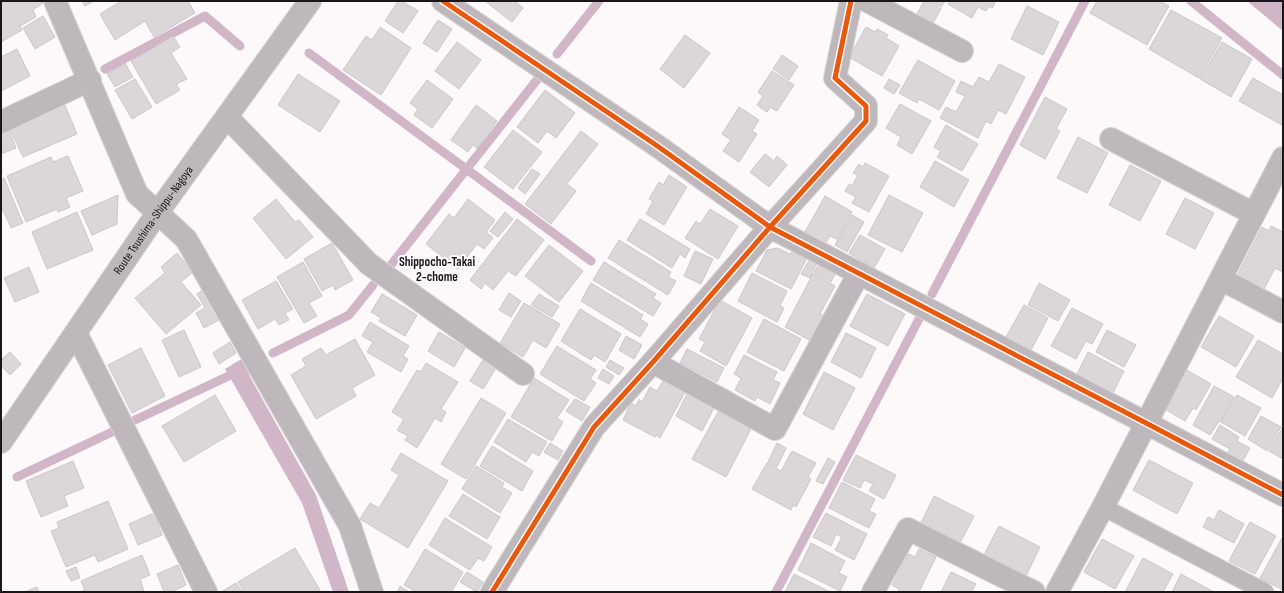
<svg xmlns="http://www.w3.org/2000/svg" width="1284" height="593" viewBox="0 0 1284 593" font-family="'Sofia Sans Condensed',sans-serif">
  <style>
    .water { fill: #d0b6c7 }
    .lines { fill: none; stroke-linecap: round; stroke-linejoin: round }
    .stream { stroke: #d0b6c7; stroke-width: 9 }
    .building { fill: #dbd7d9; stroke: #cac6c9 }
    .service-casing { stroke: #d8d5d7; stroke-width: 19 }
    .minor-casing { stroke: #d8d5d7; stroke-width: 24 }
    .secondary-casing { stroke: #d8d5d7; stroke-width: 24 }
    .service { stroke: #beb8bc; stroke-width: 17 }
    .minor { stroke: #beb8bc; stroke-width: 22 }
    .secondary { stroke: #bdb8bb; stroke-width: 22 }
    .cycleway-casing { stroke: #fef8fc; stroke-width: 8 }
    .cycleway { stroke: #e8590c; stroke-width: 5 }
    .labels { text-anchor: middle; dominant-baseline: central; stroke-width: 4; stroke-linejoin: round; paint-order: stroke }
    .street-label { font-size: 12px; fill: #1a1518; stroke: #fef8fc }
    .neighbourhood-label { font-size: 13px; font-weight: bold; fill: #1a1518; stroke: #fef8fc }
  </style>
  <rect width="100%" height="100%" fill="#fdf9fb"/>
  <path class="water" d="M 1247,1 L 1283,1 L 1283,31 Z
    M 243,358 L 252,372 L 249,375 L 316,495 L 349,592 L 333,592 L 302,503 L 225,369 Z"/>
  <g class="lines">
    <path class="stream" d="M 1191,1 L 1283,75
      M 309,53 L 591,261
      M 557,54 L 599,1
      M 105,69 L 205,16 L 240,46
      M 391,265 L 540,76
      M 932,294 L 1085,1
      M 273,353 L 349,315 L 373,285
      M 135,420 L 235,373
      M 17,477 L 112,432
      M 776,592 L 919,319"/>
  </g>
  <path class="building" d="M 1,1 L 41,1 L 43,3 L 33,10 L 36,17 L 20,26 L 22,30 L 1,42 Z
    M 82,1 L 94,1 L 85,6 Z
    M 121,1 L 188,1 L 195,13 L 154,37 L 145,21 L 115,40 L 100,14 Z
    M 398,1 L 402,1 L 418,11 L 403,33 L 385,21 Z
    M 485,1 L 515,1 L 523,8 L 512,22 Z
    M 924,1 L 927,1 L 941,9 L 933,23 L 917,14 Z
    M 930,1 L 945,1 L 941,7 Z
    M 950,1 L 996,1 L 992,8 L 989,6 L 986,11 L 978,7 L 972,18 L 948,4 Z
    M 1097,1 L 1160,1 L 1169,6 L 1147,45 L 1090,13 Z
    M 1027,6 L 1059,22 L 1043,55 L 1011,39 Z
    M 1171,10 L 1222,38 L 1199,78 L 1149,49 Z
    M 43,16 L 55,37 L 35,49 L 23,28 Z
    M 438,20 L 452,29 L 437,52 L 423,43 Z
    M 380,27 L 411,48 L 381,95 L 343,70 L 366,36 L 372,40 Z
    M 866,27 L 875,32 L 877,29 L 888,35 L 886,38 L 899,46 L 882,76 L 849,57 Z
    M 685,35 L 710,53 L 684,88 L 660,69 Z
    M 173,36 L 180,47 L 171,53 L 187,79 L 176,84 L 180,90 L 156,104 L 131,61 Z
    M 457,42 L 481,60 L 459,89 L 435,71 Z
    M 1222,42 L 1252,59 L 1231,97 L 1200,79 Z
    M 17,49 L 30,76 L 1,91 L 1,57 Z
    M 782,55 L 798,66 L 789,80 L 773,69 Z
    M 918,60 L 955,81 L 939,110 L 919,99 L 917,103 L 899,93 Z
    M 125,63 L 133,77 L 115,87 L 107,74 Z
    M 999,64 L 1025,77 L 1006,114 L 998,110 L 991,124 L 986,121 L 978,138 L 940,118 L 946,107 L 956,112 L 965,96 L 956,92 L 961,81 L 973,87 L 979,77 L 989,82 Z
    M 772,71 L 794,85 L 777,111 L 770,107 L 767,112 L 757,105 L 763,96 L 758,92 Z
    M 298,74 L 340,101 L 320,132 L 278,105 Z
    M 1253,78 L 1283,95 L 1283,123 L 1282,125 L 1239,101 Z
    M 135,79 L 152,107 L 132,119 L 115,90 Z
    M 889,79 L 900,85 L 894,94 L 884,88 Z
    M 427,80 L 453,99 L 432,128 L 414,115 L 418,109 L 410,103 Z
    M 545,90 L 575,113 L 556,138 L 547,131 L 538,143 L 517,127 Z
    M 1045,97 L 1067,109 L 1056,129 L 1060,131 L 1045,159 L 1020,145 Z
    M 64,103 L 77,134 L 23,157 L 9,127 Z
    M 900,104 L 931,121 L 912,154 L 897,145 L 901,137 L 886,128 Z
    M 476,105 L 497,121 L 477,148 L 473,145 L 468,152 L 451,140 Z
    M 739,107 L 759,120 L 752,131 L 757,134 L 739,162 L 723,151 L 731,140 L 722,134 Z
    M 946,125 L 978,144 L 962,171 L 937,157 L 941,151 L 934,147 Z
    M 8,128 L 16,148 L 1,154 L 1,131 Z
    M 513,130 L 542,152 L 513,189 L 484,167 Z
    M 581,131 L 598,144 L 567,184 L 576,191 L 551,224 L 525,204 Z
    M 1078,137 L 1108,153 L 1087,193 L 1057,178 Z
    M 765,154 L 774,161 L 777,156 L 787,165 L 769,187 L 750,172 Z
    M 68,156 L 83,191 L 66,198 L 70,207 L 58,212 L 57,209 L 26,222 L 7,176 L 51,157 L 53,162 Z
    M 935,161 L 969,180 L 954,207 L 920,187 Z
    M 865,163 L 889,176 L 869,212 L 852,203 L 856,197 L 845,191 L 849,184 L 852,186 L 858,175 L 853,173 L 859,164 L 863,167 Z
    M 1130,165 L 1161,181 L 1140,221 L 1109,205 Z
    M 532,169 L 540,174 L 525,194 L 518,188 Z
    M 669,175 L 687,187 L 664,225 L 646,214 L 653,201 L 649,199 L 659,182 L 663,185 Z
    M 4,178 L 23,223 L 11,228 L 3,210 L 1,211 L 1,180 Z
    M 118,195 L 117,224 L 92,235 L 81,211 Z
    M 889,195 L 923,213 L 902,252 L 868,235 Z
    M 825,196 L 852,212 L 837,239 L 830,236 L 825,244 L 805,232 Z
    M 1185,198 L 1214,213 L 1195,249 L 1166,234 Z
    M 276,199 L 295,222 L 299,220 L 313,237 L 286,259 L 253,218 Z
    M 468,199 L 495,220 L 486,232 L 493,238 L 484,249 L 477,244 L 458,269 L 426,244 L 449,214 L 454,218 Z
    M 710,209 L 738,226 L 718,259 L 685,238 L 696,221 L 700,224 Z
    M 77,212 L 93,250 L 47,269 L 32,232 Z
    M 505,212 L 513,219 L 498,237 L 490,231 Z
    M 852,215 L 864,222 L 847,252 L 835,245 Z
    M 517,219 L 544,240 L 516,276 L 508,271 L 493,290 L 485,283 L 481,289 L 470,280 Z
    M 640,219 L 690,249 L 685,258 L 680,254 L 672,268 L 627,240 Z
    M 1271,226 L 1283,232 L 1283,272 L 1275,268 L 1263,291 L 1236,278 L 1262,227 L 1269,231 Z
    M 860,235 L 885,249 L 874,268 L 849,253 Z
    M 619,240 L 671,272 L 668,277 L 676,281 L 668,295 L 608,258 Z
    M 332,243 L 353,280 L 335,290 L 333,285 L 322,291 L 304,259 Z
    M 549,245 L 583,271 L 559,302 L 525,276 Z
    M 777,248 L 790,254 L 793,251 L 807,258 L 791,289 L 756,271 L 767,250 Z
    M 695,251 L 713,259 L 701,284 L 684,276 Z
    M 177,253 L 193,272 L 181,282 L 201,305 L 166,334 L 135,298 L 165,273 L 161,267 Z
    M 810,259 L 817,263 L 810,278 L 801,274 Z
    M 303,262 L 322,296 L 309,303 L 317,316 L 304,323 L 277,277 Z
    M 604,262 L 656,294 L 653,298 L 661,303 L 653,316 L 593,280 Z
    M 819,264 L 836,272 L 831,282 L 814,273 Z
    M 29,267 L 39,292 L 15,302 L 4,278 Z
    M 752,273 L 787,291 L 780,306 L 784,308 L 777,322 L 738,301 Z
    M 813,274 L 835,286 L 820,314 L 824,316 L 811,341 L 785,327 Z
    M 276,281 L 293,309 L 285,313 L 289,320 L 279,325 L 275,319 L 258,329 L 242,300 Z
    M 591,283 L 643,315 L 640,319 L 648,324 L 640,337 L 581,301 Z
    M 1039,283 L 1070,300 L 1058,321 L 1028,305 Z
    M 205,289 L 221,319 L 204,328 L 196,313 L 205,308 L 197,294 Z
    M 509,293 L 521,301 L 511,317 L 499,310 Z
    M 382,294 L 417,315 L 405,336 L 379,321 L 381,318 L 371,312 Z
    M 539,294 L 559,306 L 552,317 L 531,305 Z
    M 867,294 L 905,314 L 888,346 L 850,326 Z
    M 720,300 L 752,318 L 726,366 L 700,351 L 705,342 L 699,339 Z
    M 524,303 L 560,324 L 546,348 L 533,340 L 523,357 L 500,343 Z
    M 1024,305 L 1048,318 L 1031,350 L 1006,337 Z
    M 1072,308 L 1103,324 L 1092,344 L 1086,341 L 1076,359 L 1051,346 Z
    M 580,309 L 621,334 L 605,362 L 594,355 L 591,360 L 561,341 Z
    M 1219,316 L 1254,336 L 1236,367 L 1201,347 Z
    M 764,319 L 801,339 L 784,371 L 747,352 Z
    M 370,322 L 409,346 L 403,356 L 408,359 L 401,372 L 367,352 L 373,342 L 362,336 Z
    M 184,330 L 201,367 L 179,377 L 162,340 Z
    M 1107,330 L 1136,345 L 1124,367 L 1096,352 Z
    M 439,332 L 465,348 L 454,367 L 428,351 Z
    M 846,333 L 876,348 L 861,378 L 831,362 Z
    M 626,336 L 642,345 L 634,359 L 619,350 Z
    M 355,339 L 375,375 L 352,388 L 356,396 L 316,419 L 291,375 L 306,366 L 302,359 L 321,348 L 326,355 Z
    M 1258,340 L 1283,354 L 1283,378 L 1272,398 L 1236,377 Z
    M 230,342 L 236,353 L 219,364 L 213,353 Z
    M 557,346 L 596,370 L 590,379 L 596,383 L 584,401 L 540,374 Z
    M 141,348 L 165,396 L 132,413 L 108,365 Z
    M 687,349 L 724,368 L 717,382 L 680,363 Z
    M 10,352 L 21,364 L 10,375 L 1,366 L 1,360 Z
    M 1088,352 L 1124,371 L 1111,397 L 1075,378 Z
    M 744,355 L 777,372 L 773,380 L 780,383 L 770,404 L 757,397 L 755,401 L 735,390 L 741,378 L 734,374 Z
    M 483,360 L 496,368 L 483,389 L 470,381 Z
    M 610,360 L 624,368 L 619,375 L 606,367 Z
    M 426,363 L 458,382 L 441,409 L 446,412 L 441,422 L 435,418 L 417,448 L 405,440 L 408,436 L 397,430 L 404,419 L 392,412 L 417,370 L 421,372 Z
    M 603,369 L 614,376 L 609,384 L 598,378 Z
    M 1185,369 L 1211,384 L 1196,410 L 1193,408 L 1185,421 L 1163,408 Z
    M 824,372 L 855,388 L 833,430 L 803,414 Z
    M 534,378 L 569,400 L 557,418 L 563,422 L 552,441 L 511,417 Z
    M 663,381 L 685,392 L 660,438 L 656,435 L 655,437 L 623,420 L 631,403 L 636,406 L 639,399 L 642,402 L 650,387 L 657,391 Z
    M 1214,386 L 1234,397 L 1220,422 L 1219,421 L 1210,435 L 1193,425 Z
    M 687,394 L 714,408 L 702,431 L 676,416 Z
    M 215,395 L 236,431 L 184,462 L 162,426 Z
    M 1237,395 L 1261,408 L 1245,436 L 1221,422 Z
    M 481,398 L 506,413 L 466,479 L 441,464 Z
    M 575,399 L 590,407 L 582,421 L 566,411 Z
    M 718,412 L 751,429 L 726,477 L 692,459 Z
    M 1261,416 L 1281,427 L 1267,451 L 1248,439 Z
    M 508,419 L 547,442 L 539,456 L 532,452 L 526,462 L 494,442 Z
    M 1220,425 L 1239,437 L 1237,441 L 1250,448 L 1240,466 L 1225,457 L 1230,449 L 1212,439 Z
    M 1283,427 L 1283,459 L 1269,451 Z
    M 550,443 L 563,451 L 558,460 L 544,452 Z
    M 777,443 L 786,448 L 777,467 L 768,462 Z
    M 492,446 L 533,471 L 522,491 L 480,466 Z
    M 792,451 L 816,463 L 808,477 L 811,479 L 796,507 L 793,505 L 791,510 L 752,489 L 767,463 L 781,471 Z
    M 401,453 L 448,481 L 408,548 L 360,519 L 370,503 L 379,508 L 399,475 L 391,470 Z
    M 856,455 L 896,475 L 884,499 L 869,491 L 873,484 L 864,480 L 860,488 L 843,480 Z
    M 828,458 L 835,462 L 823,484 L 816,481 Z
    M 1149,460 L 1193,483 L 1177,514 L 1133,490 Z
    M 73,461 L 84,488 L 64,496 L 68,506 L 41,517 L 26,481 Z
    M 476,466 L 504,483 L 502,487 L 512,493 L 500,513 L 462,489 Z
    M 842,482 L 875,499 L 869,511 L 876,514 L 869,528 L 829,508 Z
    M 463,494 L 500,517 L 487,539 L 449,516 Z
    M 934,496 L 974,516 L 960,543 L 921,523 Z
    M 108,501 L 128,549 L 98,562 L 95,555 L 66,567 L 51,531 L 59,528 L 57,522 Z
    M 1219,510 L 1244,524 L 1234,543 L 1203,527 L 1208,517 L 1214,520 Z
    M 154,513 L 162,535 L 138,545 L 129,524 Z
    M 826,513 L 867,534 L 854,560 L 835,550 L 842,537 L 836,534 L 831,546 L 813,537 Z
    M 445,518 L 492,547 L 484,561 L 478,558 L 470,570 L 429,545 Z
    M 1250,522 L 1276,536 L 1255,574 L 1229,561 Z
    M 999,526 L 1040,547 L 1026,576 L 984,555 Z
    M 1283,536 L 1283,590 L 1260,578 Z
    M 1102,539 L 1134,556 L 1115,589 L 1084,572 Z
    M 811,543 L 845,561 L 839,573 L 847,577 L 840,591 L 798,570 Z
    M 295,548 L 321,592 L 244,592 L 238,582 Z
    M 425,549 L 463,572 L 452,591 L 455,592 L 416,592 L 404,585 Z
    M 919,549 L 936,557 L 919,592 L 898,592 L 899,589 L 892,585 L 908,554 L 915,557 Z
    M 142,555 L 150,575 L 140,579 L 144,591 L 140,592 L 80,592 L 85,590 L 81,581 Z
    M 1143,558 L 1173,574 L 1163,592 L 1125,592 Z
    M 178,565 L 186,585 L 171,592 L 164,592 L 157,574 Z
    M 76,567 L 80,578 L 71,581 L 66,571 Z
    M 467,572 L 483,582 L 477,592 L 460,582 Z
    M 951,572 L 976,584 L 971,592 L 941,592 Z
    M 794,574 L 830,592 L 785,592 Z
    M 1181,574 L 1214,592 L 1172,592 Z
    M 236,583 L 242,592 L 221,592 Z
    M 400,586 L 409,592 L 397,592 Z
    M 37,587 L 39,592 L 25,592 Z"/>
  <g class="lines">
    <defs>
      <path id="service" d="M 1103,507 L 1265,592"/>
      <path id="minor" d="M 55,1 L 137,194 L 186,239 L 350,526 L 372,592
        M 443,1 L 656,145 L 770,227 L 1146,423 L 1283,495
        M 867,1 L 962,51
        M 227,117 L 369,264 L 523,374
        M 1,122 L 90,80
        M 1111,139 L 1254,214
        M 1221,279 L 1283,312
        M 76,333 L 206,592
        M 653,362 L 775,429 L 859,273
        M 492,592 L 594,427 L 653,362 L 770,227 L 866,121 L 866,106 L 835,78 L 851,1
        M 873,592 L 908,529 L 1034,592
        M 1057,592 L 1103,507 L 1283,158"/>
      <g id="secondary">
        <path id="s1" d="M 1,442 L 158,212 L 310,1"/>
      </g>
    </defs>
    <use href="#service" class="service-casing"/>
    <use href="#minor" class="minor-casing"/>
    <use href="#secondary" class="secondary-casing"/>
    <use href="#service" class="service"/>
    <use href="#minor" class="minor"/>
    <use href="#secondary" class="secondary"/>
    <defs>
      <path id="cycleway" d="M 443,1 L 656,145 L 770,227 L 1146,423 L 1283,495
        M 492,592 L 594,427 L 653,362 L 770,227 L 866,121 L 866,106 L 835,78 L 851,1"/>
    </defs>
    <use href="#cycleway" class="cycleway-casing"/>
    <use href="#cycleway" class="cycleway"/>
  </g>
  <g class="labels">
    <g class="street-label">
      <text stroke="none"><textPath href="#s1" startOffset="269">Route Tsushima-Shippu-Nagoya</textPath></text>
    </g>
    <g class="neighbourhood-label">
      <text x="437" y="262">Shippocho-Takai<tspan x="437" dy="15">2-chome</tspan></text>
    </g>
  </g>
  <rect width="1284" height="593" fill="none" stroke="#1a1518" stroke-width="4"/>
</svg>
